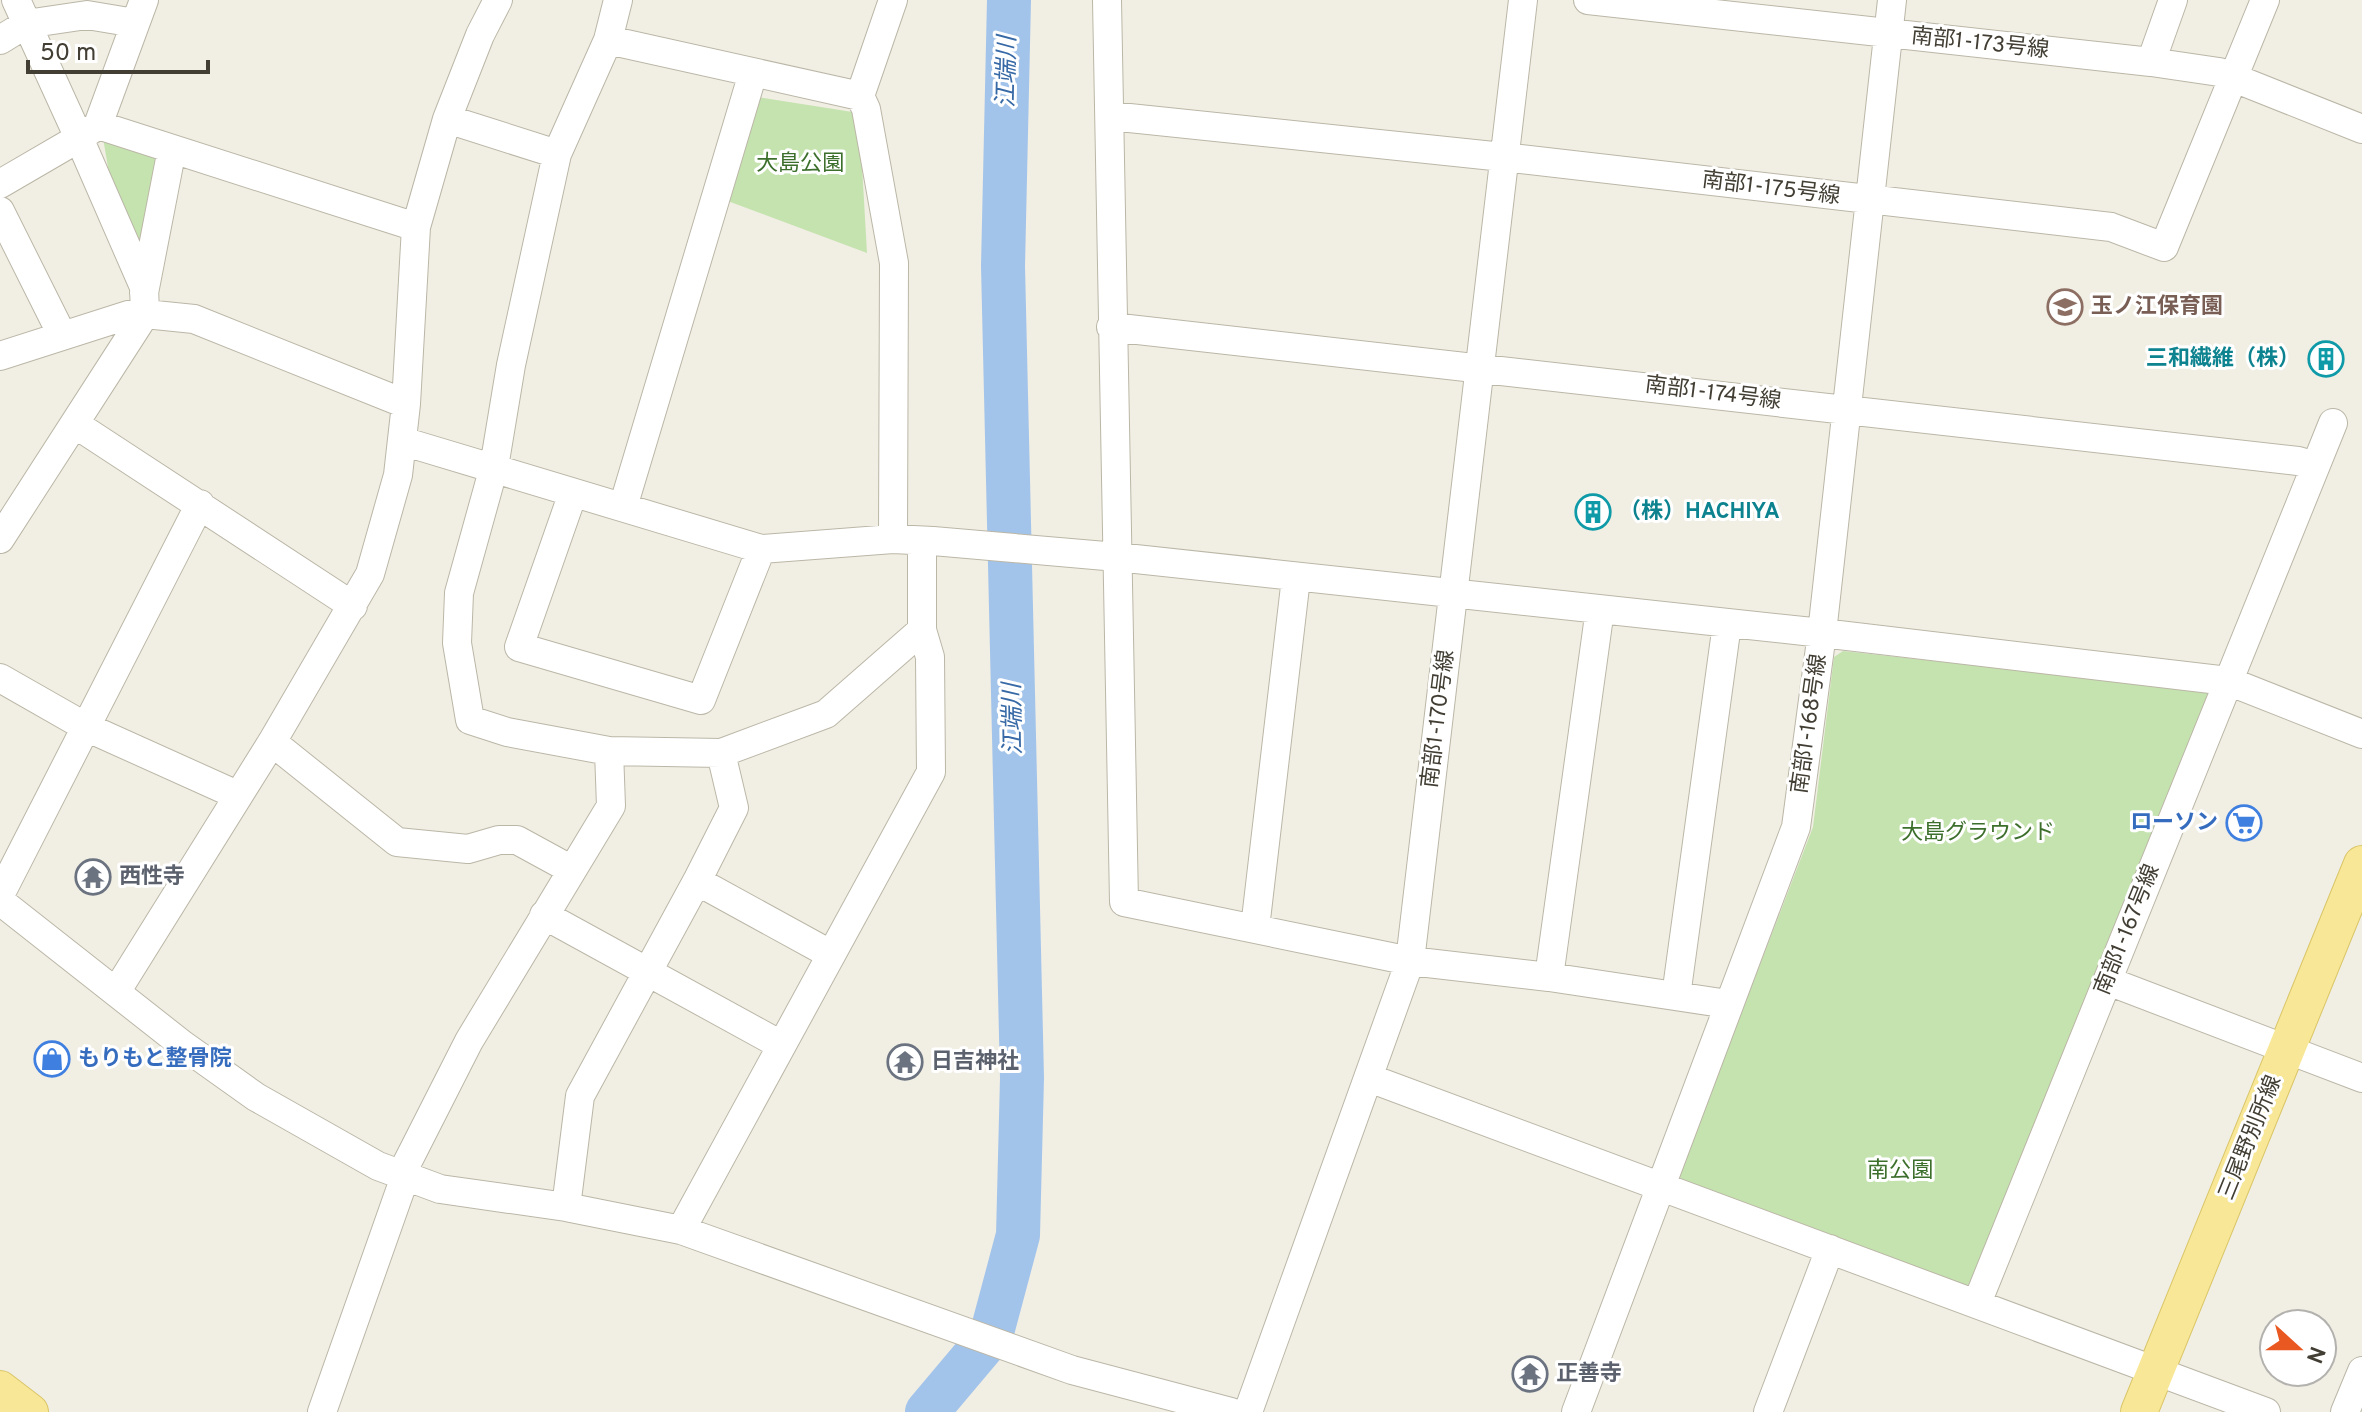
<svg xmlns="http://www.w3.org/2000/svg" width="2362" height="1412" viewBox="0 0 2362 1412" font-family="Overpass,'Noto Sans JP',sans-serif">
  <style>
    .green { fill: #c5e3af }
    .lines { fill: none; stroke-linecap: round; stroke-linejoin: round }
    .river { stroke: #a3c4ea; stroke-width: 44 }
    .minor-casing { stroke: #bbb7a7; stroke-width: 30 }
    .major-casing { stroke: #dac668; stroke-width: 38 }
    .minor { stroke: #fff; stroke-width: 28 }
    .major { stroke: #f7e797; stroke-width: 36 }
    .labels { text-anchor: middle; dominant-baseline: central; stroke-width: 6; stroke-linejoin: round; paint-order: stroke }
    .street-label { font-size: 22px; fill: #423e34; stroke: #fff }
    .park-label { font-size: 22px; fill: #3d6f2c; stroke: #fff }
    .education-label { font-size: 22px; font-weight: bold; fill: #785e54; stroke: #fff; text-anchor: start }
    .culture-label { font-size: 22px; font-weight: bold; fill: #0d838f; stroke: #fff; text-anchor: end }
    .shop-label { font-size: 22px; font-weight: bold; fill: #366cbe; stroke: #fff; text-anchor: end }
    .worship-label { font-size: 22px; font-weight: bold; fill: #5b616d; stroke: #fff; text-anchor: start }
    .water-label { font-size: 24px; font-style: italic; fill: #3669a6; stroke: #fff }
  </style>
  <rect width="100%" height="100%" fill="#f1eee4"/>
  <path class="green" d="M 757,97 L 859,113 L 867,253 L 725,200 Z
    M 103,138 L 157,159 L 141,269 L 114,202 Z
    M 1843,651 L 2207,691 L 2211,698 L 1972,1283 L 1962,1287 L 1683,1183 L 1679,1175 L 1813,827 L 1834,657 Z"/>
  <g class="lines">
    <path class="river" d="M 927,1412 L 991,1336 L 1018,1235 L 1022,1078 L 1003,266 L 1009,0"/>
    <defs>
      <path id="minor" d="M 618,0 L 608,40 L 557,154 L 511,365 L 494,467 L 459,593 L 457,643 L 470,720 L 507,732 L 609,751 L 721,753 L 826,714 L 922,630 L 922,541
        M 893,0 L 860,96 L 866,109 L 894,263 L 893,539
        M 1107,0 L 1124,902 L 1410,961 L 1549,977 L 1728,1004
        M 1588,0 L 2151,62 L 2219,72 L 2362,129
        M 0,40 L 26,24 L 87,15 L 135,23
        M 608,40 L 860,96
        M 2151,62 L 2173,0
        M 1110,116 L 1503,157 L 2111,227 L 2164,247 L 2265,0
        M 447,119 L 557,154
        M 98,125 L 416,227
        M 0,184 L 79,138 L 16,0
        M 0,211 L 62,335
        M 144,293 L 172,149
        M 1111,327 L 2298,461 L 2315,466
        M 0,356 L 128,315 L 145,314 L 194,319 L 406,404
        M 75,424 L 353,606
        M 402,441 L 761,549 L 893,539 L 933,541 L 1117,557 L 1822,633 L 2228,681 L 2362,734
        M 573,493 L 519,647 L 701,700 L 761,549
        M 623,507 L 753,73
        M 0,539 L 145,314 L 144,287 L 79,138 L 98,125 L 144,0
        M 0,678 L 86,727 L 237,795
        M 272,742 L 397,842 L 468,849 L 499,840 L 517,840 L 572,870
        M 697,881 L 830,954
        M 0,895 L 200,504
        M 0,901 L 183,1045 L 256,1097 L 378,1166 L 440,1189 L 566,1207 L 681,1230 L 1072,1370 L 1231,1412
        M 544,915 L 781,1045
        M 1255,928 L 1296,578
        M 1549,977 L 1600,609
        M 2108,981 L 2362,1078
        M 116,992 L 272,742 L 370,574 L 398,475 L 406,404 L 416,227 L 447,119 L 480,35 L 498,0
        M 1676,996 L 1727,624
        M 1369,1078 L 2266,1412
        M 566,1207 L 580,1096 L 697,881 L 734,808 L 721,753
        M 681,1230 L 931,772 L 930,657 L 922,630
        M 1977,1303 L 2333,423
        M 322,1412 L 401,1188 L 405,1167 L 469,1041 L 611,806 L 609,751
        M 1248,1412 L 1410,961 L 1523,0
        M 1576,1412 L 1796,827 L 1822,633 L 1892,0
        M 1768,1412 L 1830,1249
        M 2345,1412 L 2362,1371"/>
      <path id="major" d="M 0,1389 L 30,1412
        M 2139,1412 L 2362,864"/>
    </defs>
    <use href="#minor" class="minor-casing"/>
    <use href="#major" class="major-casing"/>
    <use href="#minor" class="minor"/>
    <use href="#major" class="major"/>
  </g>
  <defs>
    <symbol id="school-ring" viewBox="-11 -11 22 22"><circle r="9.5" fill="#fff" stroke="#8d6e63" stroke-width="1.5"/><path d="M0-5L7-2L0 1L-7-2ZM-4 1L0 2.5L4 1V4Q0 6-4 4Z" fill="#8d6e63"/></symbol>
    <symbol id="building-ring" viewBox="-11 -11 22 22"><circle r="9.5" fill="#fff" stroke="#0f9aa8" stroke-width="1.5"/><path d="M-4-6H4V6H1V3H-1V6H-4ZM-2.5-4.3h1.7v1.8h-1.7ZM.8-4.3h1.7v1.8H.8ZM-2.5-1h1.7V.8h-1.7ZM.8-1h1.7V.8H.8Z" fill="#0f9aa8"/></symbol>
    <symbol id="supermarket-ring" viewBox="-11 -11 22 22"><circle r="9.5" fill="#fff" stroke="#3f7fe0" stroke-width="1.5"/><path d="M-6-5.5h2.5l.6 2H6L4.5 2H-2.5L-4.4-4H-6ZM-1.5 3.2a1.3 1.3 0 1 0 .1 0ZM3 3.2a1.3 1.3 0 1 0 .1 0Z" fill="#3f7fe0"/></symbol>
    <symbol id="temple-ring" viewBox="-11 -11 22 22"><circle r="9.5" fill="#fff" stroke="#6b7280" stroke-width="1.5"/><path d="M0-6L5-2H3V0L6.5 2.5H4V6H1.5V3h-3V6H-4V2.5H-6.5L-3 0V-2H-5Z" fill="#6b7280"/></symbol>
    <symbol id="shop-ring" viewBox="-11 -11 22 22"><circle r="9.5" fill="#fff" stroke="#3f7fe0" stroke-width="1.5"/><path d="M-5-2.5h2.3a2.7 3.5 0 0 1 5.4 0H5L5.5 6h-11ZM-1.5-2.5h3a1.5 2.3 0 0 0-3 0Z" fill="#3f7fe0"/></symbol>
  </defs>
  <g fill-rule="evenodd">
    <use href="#school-ring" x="2045" y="287" width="40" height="40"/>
    <use href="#building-ring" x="2306" y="339" width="40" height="40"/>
    <use href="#building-ring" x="1573" y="492" width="40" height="40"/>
    <use href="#supermarket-ring" x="2224" y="803" width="40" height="40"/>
    <use href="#temple-ring" x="73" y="857" width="40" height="40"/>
    <use href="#shop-ring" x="32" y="1039" width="40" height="40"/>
    <use href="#temple-ring" x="885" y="1042" width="40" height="40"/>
    <use href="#temple-ring" x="1510" y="1354" width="40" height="40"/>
  </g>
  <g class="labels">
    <g class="street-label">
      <text transform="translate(1980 44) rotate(6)">南部1-173号線</text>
      <text transform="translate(1771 189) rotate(7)">南部1-175号線</text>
      <text transform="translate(1713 394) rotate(7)">南部1-174号線</text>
      <text transform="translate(1439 719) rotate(-83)">南部1-170号線</text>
      <text transform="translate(1810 724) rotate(-82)">南部1-168号線</text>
      <text transform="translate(2128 930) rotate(-68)">南部1-167号線</text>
      <text transform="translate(2251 1138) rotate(-68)">三尾野別所線</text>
    </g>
    <g class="park-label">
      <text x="800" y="164">大島公園</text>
      <text x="1978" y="833">大島グラウンド</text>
      <text x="1900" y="1171">南公園</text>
    </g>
    <g class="education-label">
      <text x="2091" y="307">玉ノ江保育園</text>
    </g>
    <g class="culture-label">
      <text x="2300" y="359">三和繊維（株）</text>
      <text x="1619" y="512" text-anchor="start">（株）HACHIYA</text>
    </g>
    <g class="shop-label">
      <text x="2218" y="823">ローソン</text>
      <text x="78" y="1059" text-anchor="start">もりもと整骨院</text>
    </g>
    <g class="worship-label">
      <text x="119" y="877">西性寺</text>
      <text x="931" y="1062">日吉神社</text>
      <text x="1556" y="1374">正善寺</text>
    </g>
    <g class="water-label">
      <text transform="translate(1008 72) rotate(-89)">江端川</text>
      <text transform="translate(1014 719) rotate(-91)">江端川</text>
    </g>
  </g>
  <g transform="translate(2298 1348) rotate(111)"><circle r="38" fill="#ffffff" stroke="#b3b2ae" stroke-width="2"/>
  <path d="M0-6L14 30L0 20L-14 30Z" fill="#ea5821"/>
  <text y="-12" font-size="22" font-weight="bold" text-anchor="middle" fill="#423e34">N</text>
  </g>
  <path d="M28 60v12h180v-12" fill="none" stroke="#423e34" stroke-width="4"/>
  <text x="40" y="60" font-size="24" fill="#423e34" stroke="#ffffff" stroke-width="6" paint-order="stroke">50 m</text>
</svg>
